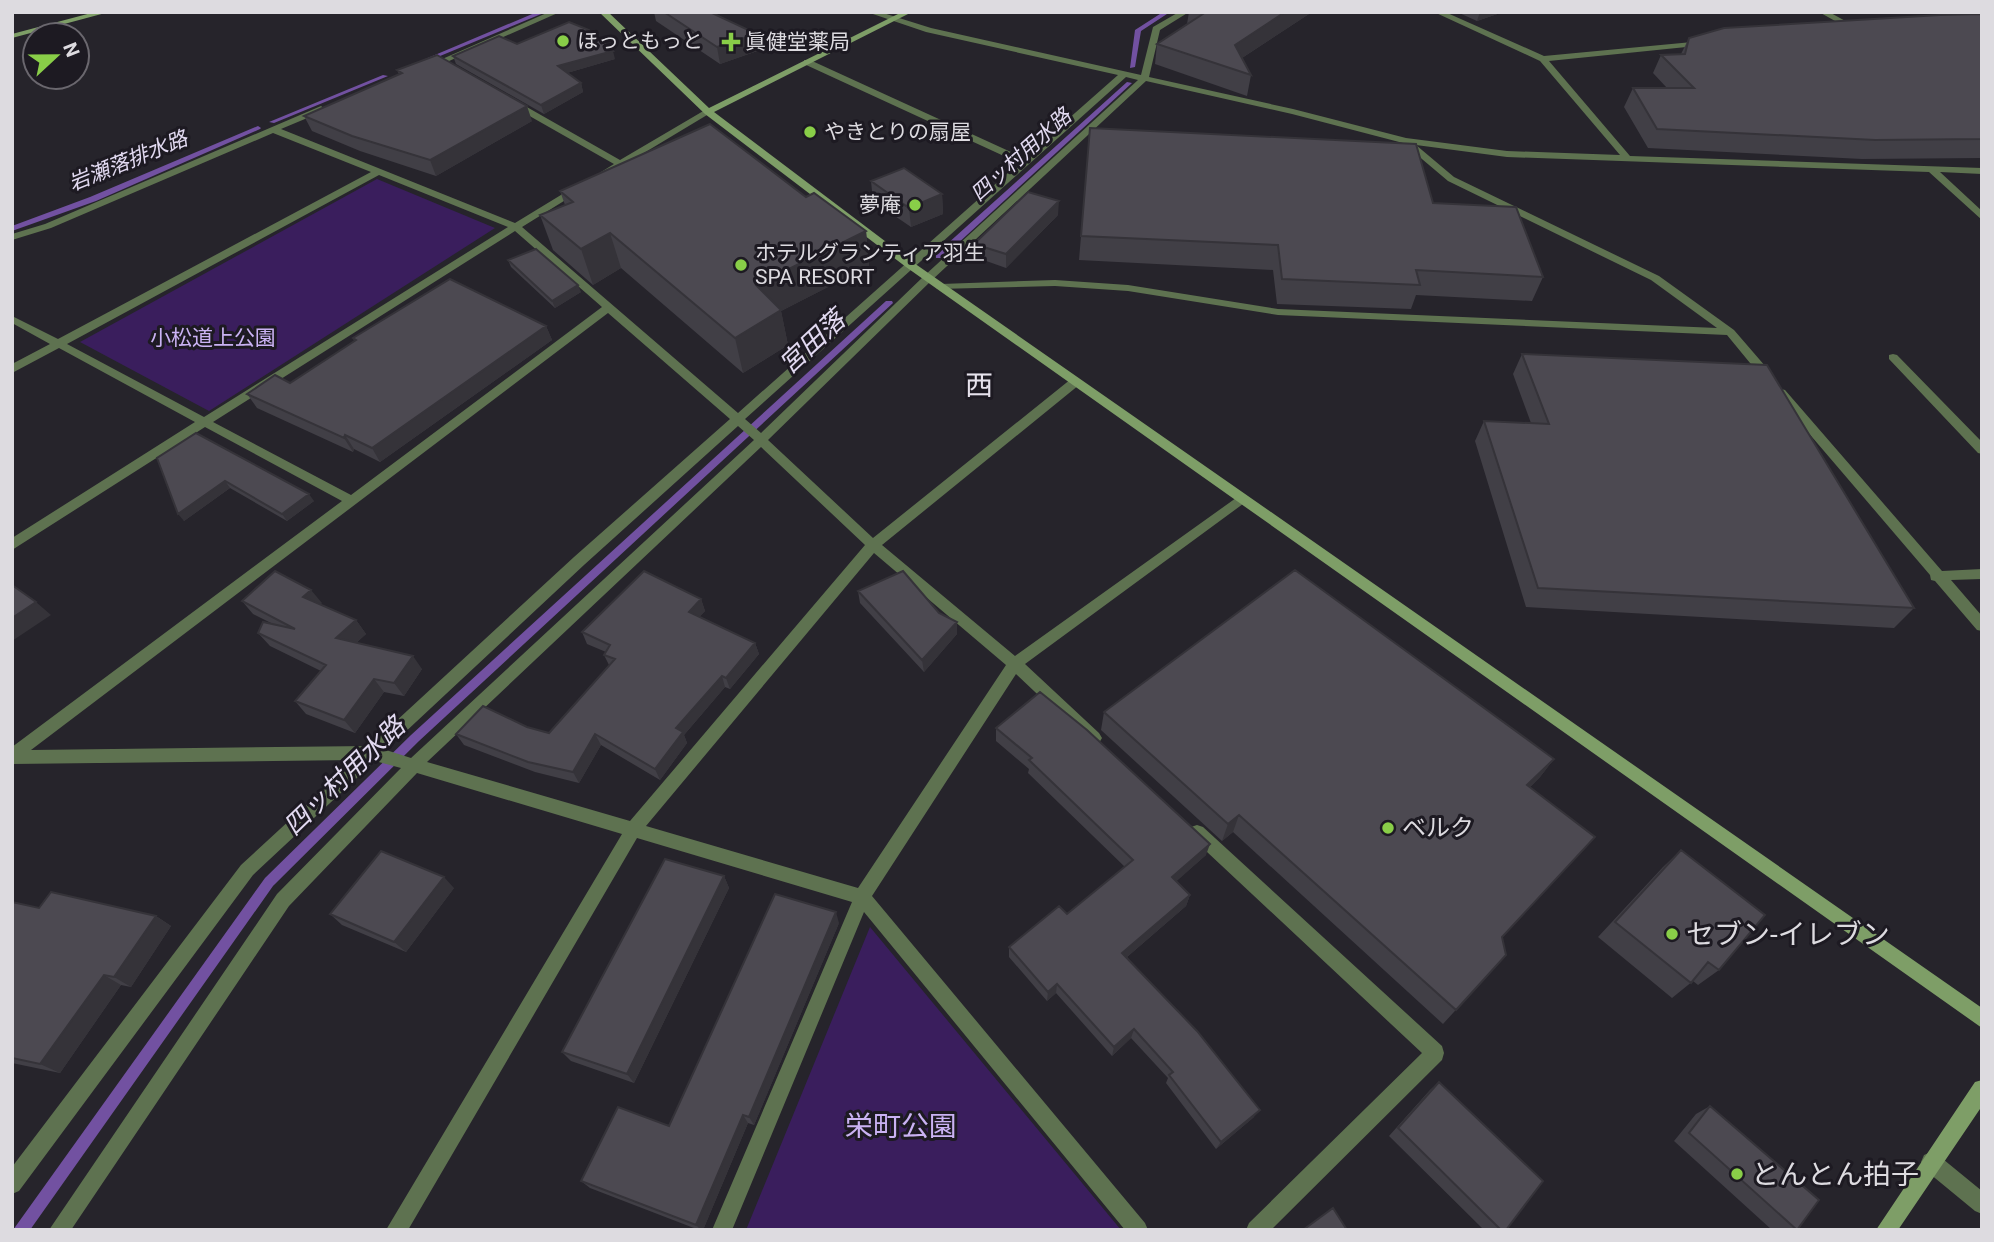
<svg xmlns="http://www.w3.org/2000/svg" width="1994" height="1242" viewBox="0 0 1994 1242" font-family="Roboto,'Noto Sans JP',sans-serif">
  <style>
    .green { fill: #3a1e5d }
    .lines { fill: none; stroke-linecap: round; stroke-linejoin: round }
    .stream { fill: #7251a1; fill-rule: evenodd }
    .street { fill: #5e7250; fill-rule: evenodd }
    .secondary { fill: #7e9e67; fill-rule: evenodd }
    .wall { fill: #413f46 }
    .shaded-wall { fill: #353339 }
    .building { fill: #4c4951; stroke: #353339; stroke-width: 2 }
    .poi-dot { fill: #89ce48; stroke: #1d1a22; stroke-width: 2.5 }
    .labels { text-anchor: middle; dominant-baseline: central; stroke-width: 6; stroke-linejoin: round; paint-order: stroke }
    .far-poi-label { font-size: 21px; fill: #dddbe0; stroke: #1d1a22; text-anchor: start }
    .far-water-label { font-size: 21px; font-style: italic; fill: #e2daf1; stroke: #1d1a22 }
    .far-park-label { font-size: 21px; fill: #cab2f3; stroke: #1d1a22 }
    .poi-label { font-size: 24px; fill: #dddbe0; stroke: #1d1a22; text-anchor: start }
    .water-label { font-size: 26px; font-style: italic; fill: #e2daf1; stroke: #1d1a22 }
    .quarter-label { font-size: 28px; fill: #e6e2ec; stroke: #1d1a22 }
    .near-poi-label { font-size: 28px; fill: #dddbe0; stroke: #1d1a22; text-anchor: start }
    .near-park-label { font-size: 28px; fill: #cab2f3; stroke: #1d1a22 }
  </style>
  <rect width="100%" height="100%" fill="#26242b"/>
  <path class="green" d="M 377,179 L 495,228 L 209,411 L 80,342 Z
    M 870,927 L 1121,1230 L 746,1230 Z"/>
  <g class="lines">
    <path class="stream" d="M 537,12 L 546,12 L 428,61 L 423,60 Z
      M 1163,12 L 1170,12 L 1141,31 L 1135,67 L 1130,68 L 1135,30 Z
      M 383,75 L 388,76 L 274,123 L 269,122 Z
      M 1127,82 L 1132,83 L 942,258 L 936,258 L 936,254 Z
      M 258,126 L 261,128 L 260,129 L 96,201 L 12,231 L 12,226 L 90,197 Z
      M 886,301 L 892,301 L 893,303 L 419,741 L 273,886 L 30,1230 L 13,1230 L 265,878 L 411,735 Z"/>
    <path class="street" d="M 549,12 L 560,12 L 431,69 L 424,67 Z
      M 867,12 L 880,12 L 931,28 L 1141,75 L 1153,27 L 1179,12 L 1189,12 L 1160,30 L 1149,77 L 1293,109 L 1406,138 L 1507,151 L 1620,155 L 1540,61 L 1434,12 L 1445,12 L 1544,56 L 1703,41 L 1707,43 L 1706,45 L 1549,61 L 1630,156 L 1982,168 L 1982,174 L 1940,172 L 1982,211 L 1982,220 L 1929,172 L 1507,157 L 1416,145 L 1454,177 L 1659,276 L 1734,330 L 1772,374 L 1772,380 L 1764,380 L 1727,335 L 1278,315 L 1128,291 L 1055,286 L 937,289 L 936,287 L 941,284 L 1055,280 L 1128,285 L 1278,309 L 1717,328 L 1651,280 L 1448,181 L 1403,143 L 1292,114 L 1146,81 L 932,280 L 768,440 L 873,538 L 1071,379 L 1079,379 L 1079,385 L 882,545 L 1015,656 L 1236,498 L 1241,496 L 1247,501 L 1025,664 L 1099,733 L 1102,738 L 1099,743 L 1094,744 L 1089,743 L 1016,674 L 872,896 L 1145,1223 L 1148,1230 L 1125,1230 L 864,912 L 732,1230 L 712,1230 L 852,902 L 637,838 L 408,1230 L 386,1230 L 622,834 L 417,773 L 289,906 L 71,1230 L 49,1230 L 277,894 L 401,768 L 375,761 L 253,875 L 19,1191 L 12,1194 L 12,1167 L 241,865 L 355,760 L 12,764 L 12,747 L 342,501 L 205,427 L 12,550 L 12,538 L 195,422 L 59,348 L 12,373 L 12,364 L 50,344 L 12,323 L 12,316 L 58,339 L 371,172 L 273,133 L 51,228 L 12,240 L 12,234 L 45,224 L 321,106 L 325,109 L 324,111 L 281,129 L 515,223 L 574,187 L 580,187 L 580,191 L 522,227 L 738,413 L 1019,163 L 804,64 L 804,60 L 810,60 L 1024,158 L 1118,75 L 926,32 ZM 1126,77 L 1138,80 L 924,276 L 761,433 L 745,419 ZM 379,175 L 508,227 L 204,417 L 67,344 ZM 515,231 L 602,307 L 351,495 L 213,422 ZM 608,313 L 730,419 L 574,557 L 369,746 L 31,750 ZM 738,426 L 754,440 L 411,758 L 386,750 L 584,565 ZM 761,447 L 865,545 L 630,821 L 427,762 ZM 874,553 L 1006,665 L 858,888 L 646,826 Z
      M 1819,12 L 1829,12 L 1860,29 L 1853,31 Z
      M 512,102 L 518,102 L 620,160 L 705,110 L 712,112 L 604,177 L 599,174 L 601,172 L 614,164 L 512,106 Z
      M 1893,354 L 1897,355 L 1982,442 L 1982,454 L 1978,453 L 1889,359 L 1889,355 Z
      M 1781,389 L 1785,390 L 1942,571 L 1982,569 L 1982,579 L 1951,580 L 1982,616 L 1982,631 L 1977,630 L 1935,581 L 1931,580 L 1930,575 L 1777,396 L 1777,390 Z
      M 1197,825 L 1203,827 L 1442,1046 L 1444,1053 L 1442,1060 L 1271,1230 L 1246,1230 L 1249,1223 L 1422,1053 L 1191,837 L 1189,832 L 1191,827 Z
      M 1931,1152 L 1938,1155 L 1982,1191 L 1982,1214 L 1975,1211 L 1924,1169 L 1921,1162 L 1924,1155 Z"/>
    <path class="secondary" d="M 95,12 L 109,12 L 12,38 L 12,34 Z
      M 599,12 L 608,12 L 709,108 L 902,12 L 912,12 L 714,112 L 914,263 L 1982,1008 L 1982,1028 L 906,267 L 705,114 Z
      M 1982,1080 L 1982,1106 L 1898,1230 L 1876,1230 L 1975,1082 Z"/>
  </g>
  <path class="wall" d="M 654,12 L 710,12 L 760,50 L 720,64 L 656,21 Z
    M 1189,12 L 1312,12 L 1242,58 L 1251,75 L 1247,96 L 1155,64 L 1157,44 L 1187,24 Z
    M 1457,12 L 1503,12 L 1477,21 Z
    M 1982,14 L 1982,158 L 1862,159 L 1648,148 L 1624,107 L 1633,88 L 1667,88 L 1653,73 L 1661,55 L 1681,54 L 1689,38 Z
    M 517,44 L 615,59 L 567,73 L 581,83 L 583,92 L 544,114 L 456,64 L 453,56 Z
    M 397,70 L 532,121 L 436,176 L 360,151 L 312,131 L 304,116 L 399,74 Z
    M 1090,128 L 1543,277 L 1532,301 L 1416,295 L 1411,309 L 1277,304 L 1273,270 L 1079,260 Z
    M 871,181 L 942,194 L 943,214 L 911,227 L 873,201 Z
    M 560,191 L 806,197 L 866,231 L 869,266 L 781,311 L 788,345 L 743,373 L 621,268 L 593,285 L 553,250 L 540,215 L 565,205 Z
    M 1058,215 L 1006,268 L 975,257 L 974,244 Z
    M 508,260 L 581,292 L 555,308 L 511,267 Z
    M 546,326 L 552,340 L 380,462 L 354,449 L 353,452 L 257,408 L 247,394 L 290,383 L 354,341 L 353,338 Z
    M 1522,354 L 1914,608 L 1894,628 L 1526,607 L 1475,441 L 1484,421 L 1531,423 L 1513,374 Z
    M 157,458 L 314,501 L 287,521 L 230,488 L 184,521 Z
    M 858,591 L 939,613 L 957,634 L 924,672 L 860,603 Z
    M 701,599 L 705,611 L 699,617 L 755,643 L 759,654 L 730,689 L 725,687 L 684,735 L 687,743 L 660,780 L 601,745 L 579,783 L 535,772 L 464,745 L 456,734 L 549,733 L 609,665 L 604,655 L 606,652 L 587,644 L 582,632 Z
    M 242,601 L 322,603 L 320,604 L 356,620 L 366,634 L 356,643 L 422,669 L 404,696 L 384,692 L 355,733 L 306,714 L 295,701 L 321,671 L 270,646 L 258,633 L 271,623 L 253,614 Z
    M 1104,712 L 1554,759 L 1540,777 L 1530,787 L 1502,938 L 1506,955 L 1443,1024 L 1233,832 L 1222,841 L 1101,730 Z
    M 996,728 L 1206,855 L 1176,881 L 1190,895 L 1186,906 L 1127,957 L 1254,1117 L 1216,1149 L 1166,1083 L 1168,1078 L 1131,1038 L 1112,1056 L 1056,993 L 1047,1001 L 1009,957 L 1009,947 L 1067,914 L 1125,867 L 1028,773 L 1029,769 L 996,741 Z
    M 1681,850 L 1719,970 L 1698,985 L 1693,981 L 1672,998 L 1598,937 L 1663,867 Z
    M 724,876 L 729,888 L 634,1083 L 571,1061 L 562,1052 Z
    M 454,888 L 406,952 L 342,925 L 330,914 Z
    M 12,902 L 39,908 L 156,916 L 171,926 L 131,987 L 121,985 L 60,1073 L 12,1063 Z
    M 839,923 L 754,1125 L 748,1123 L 703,1230 L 699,1230 L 590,1188 L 581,1181 L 669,1126 Z
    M 1439,1082 L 1506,1230 L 1484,1230 L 1389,1136 L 1430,1090 Z
    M 1710,1106 L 1797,1230 L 1772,1230 L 1674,1141 L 1696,1114 Z"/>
  <path class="shaded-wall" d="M 1285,12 L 1312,12 L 1231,65 L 1235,45 Z
    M 1480,12 L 1503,12 L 1477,21 Z
    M 757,34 L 760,50 L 720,64 L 717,47 Z
    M 613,51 L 615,59 L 560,75 L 558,66 Z
    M 581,83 L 583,92 L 544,114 L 541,105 Z
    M 527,106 L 532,121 L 436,176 L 430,160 Z
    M 942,194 L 943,214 L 911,227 L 909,208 Z
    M 1059,201 L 1058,215 L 1006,268 L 1006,254 Z
    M 866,231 L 869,266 L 781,311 L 788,345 L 743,373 L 735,338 L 756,285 Z
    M 610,233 L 621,268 L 593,285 L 581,249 Z
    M 578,285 L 581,292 L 555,308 L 552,301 Z
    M 546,326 L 552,340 L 380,462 L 372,448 Z
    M 345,435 L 354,449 L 353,452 L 344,438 Z
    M 225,481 L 230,488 L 184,521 L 178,514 Z
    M 309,494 L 314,501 L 287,521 L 282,514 Z
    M 311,590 L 322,603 L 314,610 L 303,597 Z
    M 701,599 L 705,611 L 693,624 L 689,612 Z
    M 36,602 L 51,615 L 12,641 L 12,618 Z
    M 356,620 L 366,634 L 346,652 L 336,638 Z
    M 957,622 L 957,634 L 924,672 L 922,660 Z
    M 755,643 L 759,654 L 730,689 L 726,678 Z
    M 413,656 L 422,669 L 404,696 L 394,683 Z
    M 722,676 L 725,687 L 684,735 L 687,743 L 660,780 L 655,769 L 676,728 Z
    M 374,679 L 384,692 L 355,733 L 344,720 Z
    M 595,734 L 601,745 L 579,783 L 573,772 Z
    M 1554,759 L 1540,777 L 1514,803 L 1527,785 Z
    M 1239,815 L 1233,832 L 1222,841 L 1228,824 Z
    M 1210,844 L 1206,855 L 1169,888 L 1172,877 Z
    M 724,876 L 729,888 L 634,1083 L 627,1074 Z
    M 444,877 L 454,888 L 406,952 L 394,942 Z
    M 1190,895 L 1186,906 L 1120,963 L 1122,953 Z
    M 836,912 L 839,923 L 754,1125 L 749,1117 Z
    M 156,916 L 171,926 L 131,987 L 114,977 Z
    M 104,975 L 121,985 L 60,1073 L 40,1064 Z
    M 1057,984 L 1056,993 L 1047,1001 L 1048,992 Z
    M 1134,1029 L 1131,1038 L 1112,1056 L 1114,1047 Z
    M 1260,1110 L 1254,1117 L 1216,1149 L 1221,1142 Z
    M 743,1115 L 748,1123 L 703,1230 L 701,1230 L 696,1225 Z"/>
  <path class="building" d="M 664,12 L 710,12 L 757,34 L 717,47 Z
    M 1206,12 L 1285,12 L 1235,45 L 1251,75 L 1157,44 Z
    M 1982,14 L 1982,139 L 1875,140 L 1657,129 L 1633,88 L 1694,88 L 1661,55 L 1685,54 L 1689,38 L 1724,28 L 1940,15 Z
    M 569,22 L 589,30 L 613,51 L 558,66 L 581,83 L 541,105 L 453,56 L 499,36 L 517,44 Z
    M 437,55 L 527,106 L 430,160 L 352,136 L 304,116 L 402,73 L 397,70 Z
    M 710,124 L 806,197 L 814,193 L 866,231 L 756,285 L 781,310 L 735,338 L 610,233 L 581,249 L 540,215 L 573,202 L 560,191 Z
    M 1090,128 L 1416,144 L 1433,203 L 1516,207 L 1543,277 L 1416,270 L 1420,285 L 1282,279 L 1278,245 L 1081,236 Z
    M 904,168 L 942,194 L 909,208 L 871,181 Z
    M 1028,192 L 1059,201 L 1006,254 L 974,244 Z
    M 536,249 L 578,285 L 552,301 L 508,260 Z
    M 450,279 L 546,326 L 372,448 L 345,435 L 344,438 L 247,394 L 275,375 L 290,383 L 356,340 L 353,338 Z
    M 1522,354 L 1767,365 L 1914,608 L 1538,588 L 1484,421 L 1549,424 Z
    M 196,433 L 309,494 L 282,514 L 225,481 L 178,514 L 157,458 Z
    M 1295,570 L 1554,759 L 1527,785 L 1595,837 L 1502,937 L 1506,955 L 1456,1010 L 1239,815 L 1228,824 L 1104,712 Z
    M 275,571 L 311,590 L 303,597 L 356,620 L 336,638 L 413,656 L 394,683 L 374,679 L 344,720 L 295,701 L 326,665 L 258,633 L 263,622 L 295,629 L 242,601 Z
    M 644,571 L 701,599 L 689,612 L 755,643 L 726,678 L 722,676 L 676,728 L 683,732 L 655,769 L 595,734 L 573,772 L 528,762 L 456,734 L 483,706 L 527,727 L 549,733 L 615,659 L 604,655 L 610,645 L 582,632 Z
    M 903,571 L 939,613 L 957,622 L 922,660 L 858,591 Z
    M 12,585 L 36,602 L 12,618 Z
    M 1040,692 L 1087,730 L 1210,844 L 1172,877 L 1190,895 L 1122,953 L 1197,1031 L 1260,1110 L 1221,1142 L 1169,1075 L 1173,1072 L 1134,1029 L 1114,1047 L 1057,984 L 1048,992 L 1009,947 L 1059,906 L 1067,914 L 1133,860 L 1029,760 L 1032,758 L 996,728 Z
    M 1681,850 L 1765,915 L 1719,970 L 1708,962 L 1691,983 L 1615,922 Z
    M 381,851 L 444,877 L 394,942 L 330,914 Z
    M 665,859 L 724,876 L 627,1074 L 562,1052 Z
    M 51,892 L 156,916 L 114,977 L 104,975 L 40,1064 L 12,1058 L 12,902 L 39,908 Z
    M 775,894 L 836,912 L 749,1117 L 743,1115 L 696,1225 L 581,1181 L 618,1107 L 669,1126 Z
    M 1439,1082 L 1543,1181 L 1506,1230 L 1501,1230 L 1398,1128 Z
    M 1710,1106 L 1819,1200 L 1797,1230 L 1689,1133 Z
    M 1333,1208 L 1347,1230 L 1303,1230 Z"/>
  <g class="poi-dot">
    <circle cx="563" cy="41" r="7"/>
    <path d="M727.5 31.5h7v7h7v7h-7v7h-7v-7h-7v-7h7z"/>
    <circle cx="810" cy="132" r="7"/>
    <circle cx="915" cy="205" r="7"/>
    <circle cx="741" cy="265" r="7"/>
    <circle cx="1388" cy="828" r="7"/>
    <circle cx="1672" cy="934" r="7"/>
    <circle cx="1737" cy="1174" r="7"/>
  </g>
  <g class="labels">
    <g class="far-poi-label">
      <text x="577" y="41">ほっともっと</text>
      <text x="745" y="42">眞健堂薬局</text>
      <text x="824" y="132">やきとりの扇屋</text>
      <text x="901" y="205" text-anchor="end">夢庵</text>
      <text x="755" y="253">ホテルグランティア羽生<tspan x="755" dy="24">SPA RESORT</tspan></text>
    </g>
    <g class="far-water-label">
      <text transform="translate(1021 155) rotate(-42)">四ッ村用水路</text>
      <text transform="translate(128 161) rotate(-22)">岩瀬落排水路</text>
    </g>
    <g class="far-park-label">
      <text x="213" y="338">小松道上公園</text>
    </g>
    <g class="poi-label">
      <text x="1402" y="828">ベルク</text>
    </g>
    <g class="water-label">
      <text transform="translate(812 342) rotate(-43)">宮田落</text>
      <text transform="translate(344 776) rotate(-44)">四ッ村用水路</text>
    </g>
    <g class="quarter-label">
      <text x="979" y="385">西</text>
    </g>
    <g class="near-poi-label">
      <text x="1686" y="934">セブン-イレブン</text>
      <text x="1751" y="1174">とんとん拍子</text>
    </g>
    <g class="near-park-label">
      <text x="901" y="1126">栄町公園</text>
    </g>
  </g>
  <rect width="1994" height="1242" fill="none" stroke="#dddbe0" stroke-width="28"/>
  <g transform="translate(56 56) rotate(68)"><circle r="33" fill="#1d1a22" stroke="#6a676e" stroke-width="2"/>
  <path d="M0-5L12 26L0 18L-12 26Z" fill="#89ce48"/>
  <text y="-10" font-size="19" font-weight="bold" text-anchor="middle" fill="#dddbe0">N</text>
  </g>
</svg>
